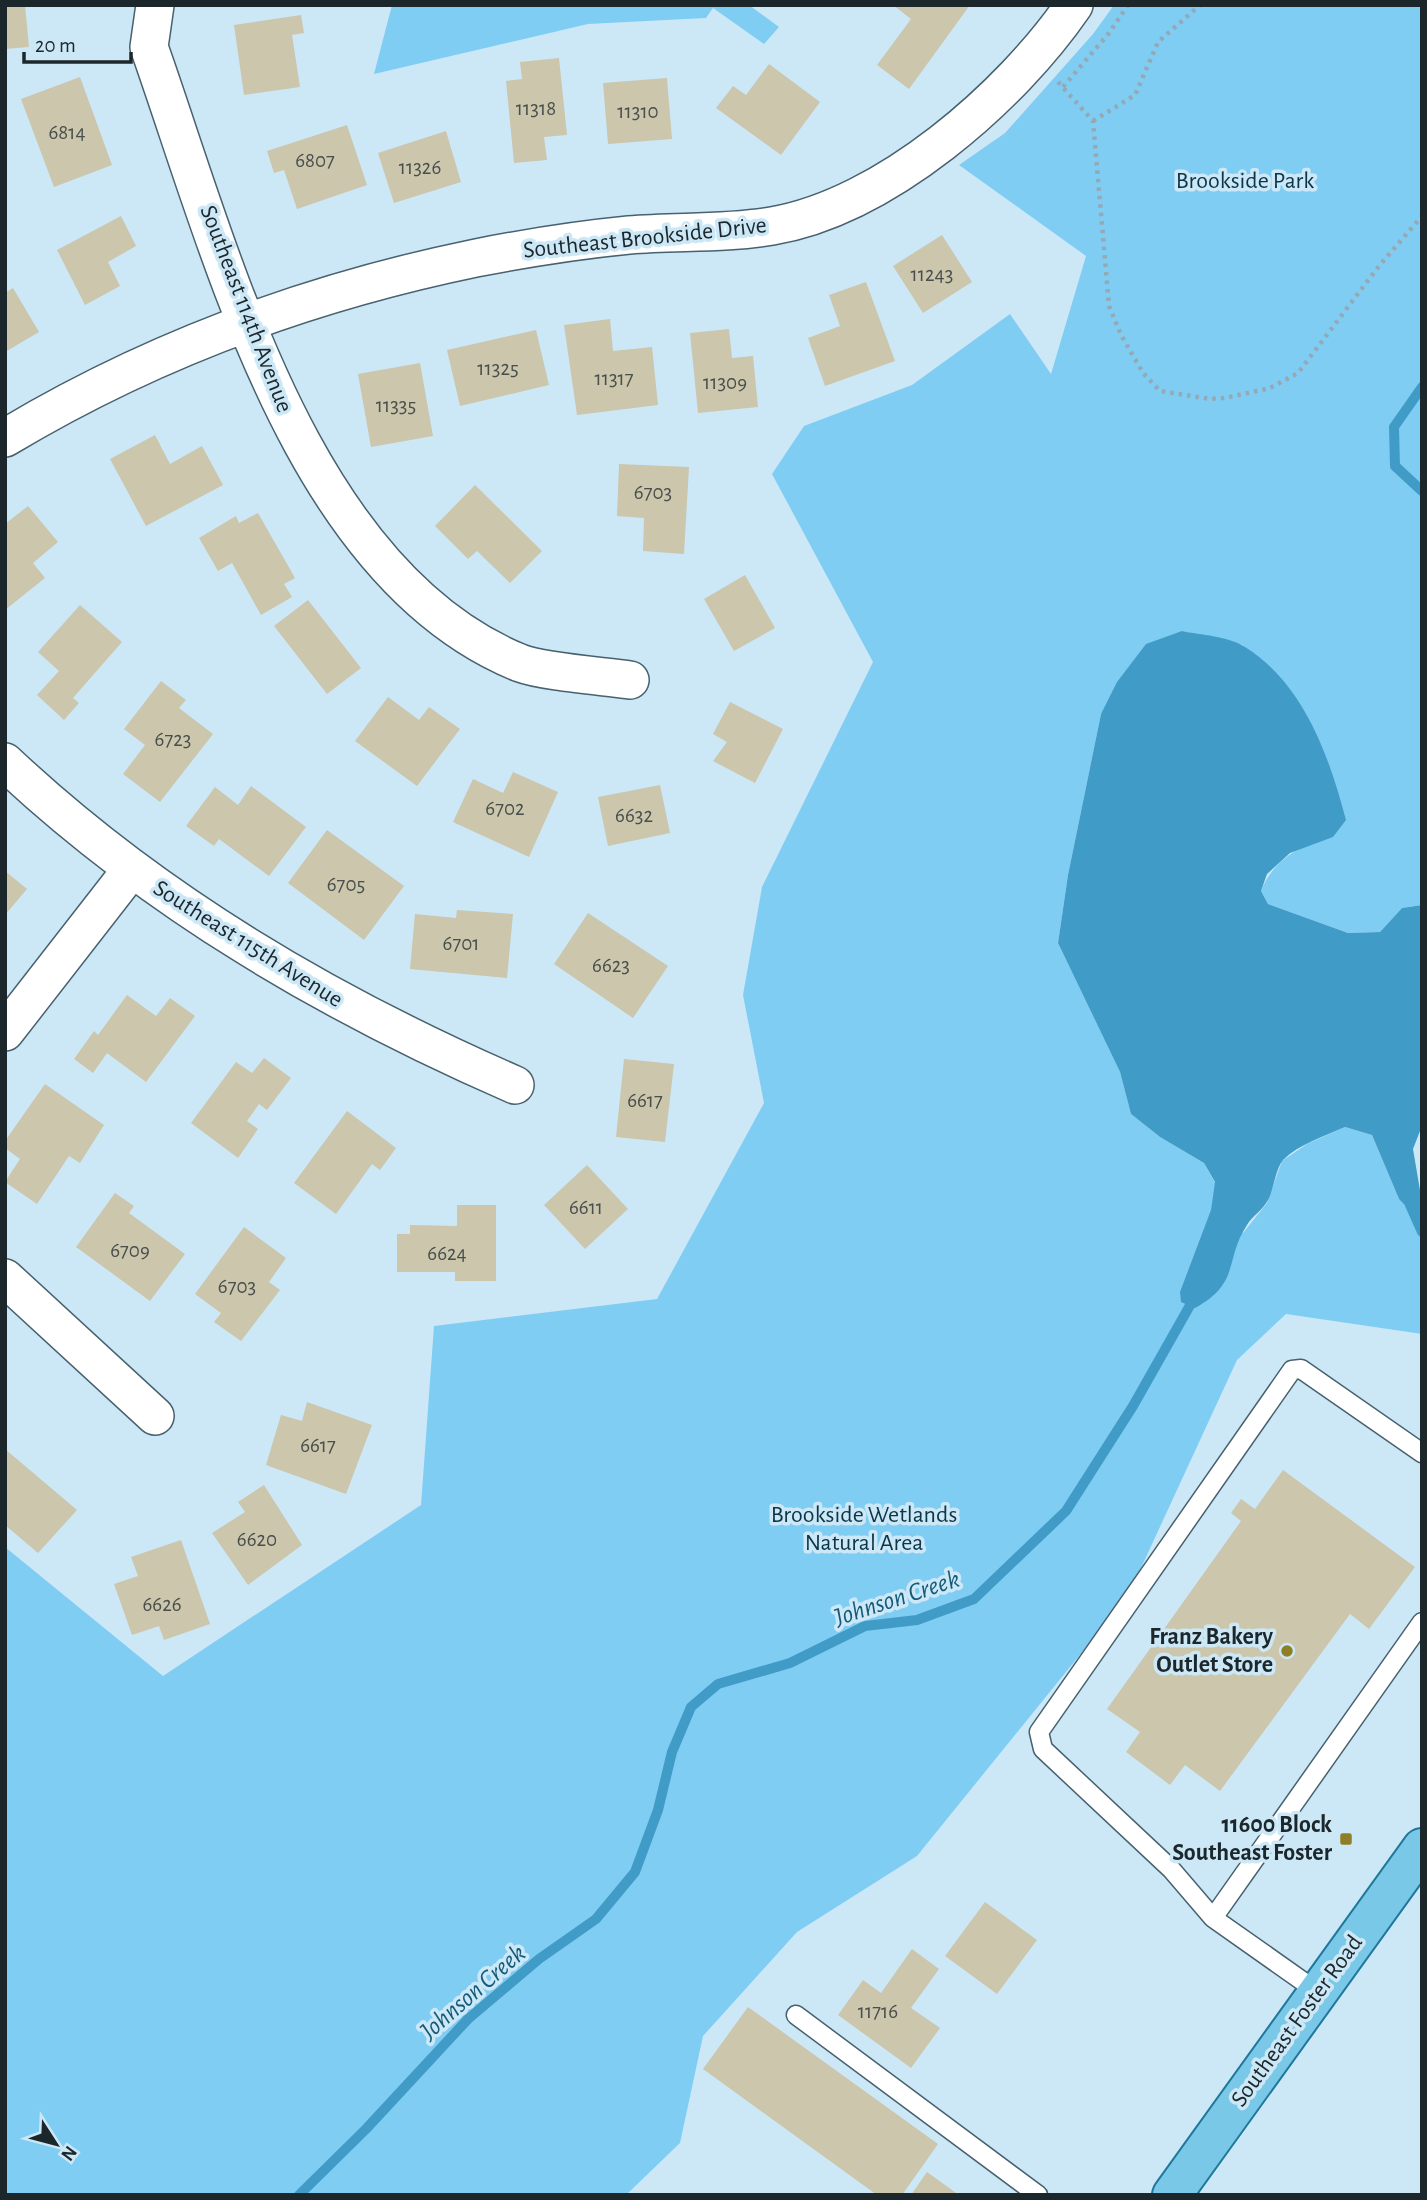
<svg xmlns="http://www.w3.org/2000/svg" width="1427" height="2200" viewBox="0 0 1427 2200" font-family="'Alegreya Sans',sans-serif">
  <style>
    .green { fill: #80cdf4 }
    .water { fill: #409cc7 }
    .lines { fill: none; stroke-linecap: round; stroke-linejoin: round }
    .stream { stroke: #409cc7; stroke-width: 10 }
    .building { fill: #cbc6ac }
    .lane-casing { stroke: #48616e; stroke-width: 21 }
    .street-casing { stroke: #48616e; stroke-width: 40 }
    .primary-casing { stroke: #1f789b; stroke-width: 42 }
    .path { stroke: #93a9b5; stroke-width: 4.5; stroke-dasharray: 3.5 5; stroke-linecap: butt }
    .lane { stroke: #fff; stroke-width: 18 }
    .street { stroke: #fff; stroke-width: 37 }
    .primary { stroke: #7ac8e7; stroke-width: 38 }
    .poi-dot { fill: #8e7f26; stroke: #cce8f7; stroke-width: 2.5 }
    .labels { text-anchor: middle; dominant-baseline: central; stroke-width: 7; stroke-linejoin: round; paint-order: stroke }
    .number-label { font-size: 21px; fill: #484f4c }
    .park-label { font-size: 24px; fill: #0c3648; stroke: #cce8f7 }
    .street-label { font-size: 24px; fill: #1c272c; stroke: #cce8f7 }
    .poi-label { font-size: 24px; font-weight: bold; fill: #1c272c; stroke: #cce8f7; text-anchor: end }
    .water-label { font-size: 26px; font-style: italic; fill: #155b79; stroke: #cce8f7 }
  </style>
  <rect width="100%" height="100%" fill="#cce8f7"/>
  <path class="green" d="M 392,5 L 749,5 L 779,27 L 764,44 L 713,8 L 706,18 L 588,24 L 374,74 Z
    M 1114,5 L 1422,5 L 1422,905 L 1402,908 L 1380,932 L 1348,933 L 1268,904 L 1261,891 C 1273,860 1302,843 1333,837 L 1243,645 L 1182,631 L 1101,714 L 1068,875 L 1058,943 L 1120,1072 L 1131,1114 L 1160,1137 L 1204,1163 L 1243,1233 L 1267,1203 L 1282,1161 L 1307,1144 L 1345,1127 L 1372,1135 L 1399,1199 L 1422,1224 L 1422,1334 L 1286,1314 L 1237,1360 L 1129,1594 L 917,1856 L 797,1932 L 703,2036 L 680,2143 L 626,2195 L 5,2195 L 5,1547 L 163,1676 L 421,1505 L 434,1326 L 657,1299 L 764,1103 L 743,995 L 762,887 L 873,662 L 772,474 L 804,426 L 912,385 L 1010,314 L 1051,374 L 1086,256 L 959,165 L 1005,133 L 1093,34 Z"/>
  <path class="water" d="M 1182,631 C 1201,635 1228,636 1245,647 C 1304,684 1329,756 1346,820 L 1333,837 L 1290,853 L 1267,874 L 1261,891 L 1268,904 L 1348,933 L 1380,932 L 1402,908 L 1422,905 L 1422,1126 L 1413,1149 L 1422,1202 L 1422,1224 L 1399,1199 L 1372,1135 L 1345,1127 C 1325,1136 1299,1144 1283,1160 C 1275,1170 1274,1189 1268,1200 C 1263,1210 1252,1216 1247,1225 C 1224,1260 1241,1283 1195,1308 L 1181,1302 L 1180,1292 L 1211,1210 L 1215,1182 L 1204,1163 L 1160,1137 L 1131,1114 L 1120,1072 L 1058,943 L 1068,875 L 1101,714 L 1117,682 L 1146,644 Z"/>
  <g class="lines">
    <path class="stream" d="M 1422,387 L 1394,427 L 1395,466 L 1422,491
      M 1410,1205 L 1422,1232
      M 299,2195 L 366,2129 L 468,2019 L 539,1959 L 596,1919 L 635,1872 L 658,1810 L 672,1752 L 691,1707 L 718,1684 L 790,1663 L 865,1626 L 917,1620 L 974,1599 L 1066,1511 L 1133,1406 L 1197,1293"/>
  </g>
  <path class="building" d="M 5,5 L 25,5 L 29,47 L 5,49 Z
    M 893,5 L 970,5 L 909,89 L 877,65 L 911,19 Z
    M 301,15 L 304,33 L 292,35 L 300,87 L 244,95 L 234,25 Z
    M 559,58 L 567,135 L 544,137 L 547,160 L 514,163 L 506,81 L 522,79 L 520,62 Z
    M 769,64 L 820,102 L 781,155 L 716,108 L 733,86 L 746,95 Z
    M 80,77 L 112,165 L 54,187 L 21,99 Z
    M 667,78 L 672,139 L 608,144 L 603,83 Z
    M 347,125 L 367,185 L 297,209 L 284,170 L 274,173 L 267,151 Z
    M 446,131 L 461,182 L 394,203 L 378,153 Z
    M 121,216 L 136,246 L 108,262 L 120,286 L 85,305 L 57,250 Z
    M 942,235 L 972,282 L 923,313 L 893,266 Z
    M 866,282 L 895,361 L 825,386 L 808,338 L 840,326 L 829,295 Z
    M 13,288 L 39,332 L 5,352 L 5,293 Z
    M 610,319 L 613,351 L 652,347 L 658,405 L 577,415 L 564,325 Z
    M 729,329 L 732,358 L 753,356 L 758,407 L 698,413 L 690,333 Z
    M 536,330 L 549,385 L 460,406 L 447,350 Z
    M 420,363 L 433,436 L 371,447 L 358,374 Z
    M 155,435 L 170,464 L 202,446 L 223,485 L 146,526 L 110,459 Z
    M 619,464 L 689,467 L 684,554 L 643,551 L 644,518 L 617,516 Z
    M 475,485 L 542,551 L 510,583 L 477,551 L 468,559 L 435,526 Z
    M 28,506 L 58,542 L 33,563 L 45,578 L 5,610 L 5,524 Z
    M 258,513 L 295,578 L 284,584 L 292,597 L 261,615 L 232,563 L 218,571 L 199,538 L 236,516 L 239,523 Z
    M 745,575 L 775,628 L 734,651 L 704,599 Z
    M 308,600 L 361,668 L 327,694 L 274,626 Z
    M 80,605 L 122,642 L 73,698 L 79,703 L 64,720 L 37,695 L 59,671 L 38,652 Z
    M 161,681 L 186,700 L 179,708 L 213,734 L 160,802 L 123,774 L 145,745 L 124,729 Z
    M 388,697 L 419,720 L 429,707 L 460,729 L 417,786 L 355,741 Z
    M 730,702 L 783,729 L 755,783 L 713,761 L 727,742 L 713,734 Z
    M 513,772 L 558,792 L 529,857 L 453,822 L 473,779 L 503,793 Z
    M 660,785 L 670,833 L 608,846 L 598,797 Z
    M 251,786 L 306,827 L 269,876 L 219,839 L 214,846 L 186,826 L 215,787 L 238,805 Z
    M 327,830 L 404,886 L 364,940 L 288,883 Z
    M 5,871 L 27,889 L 5,915 Z
    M 457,910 L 513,914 L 507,978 L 410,969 L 415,914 L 456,918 Z
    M 588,913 L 668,966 L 633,1018 L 554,964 Z
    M 127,995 L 156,1016 L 170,998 L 195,1016 L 146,1082 L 107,1053 L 93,1073 L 74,1059 L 94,1031 L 98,1035 Z
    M 264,1058 L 291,1078 L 267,1110 L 259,1104 L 247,1121 L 258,1129 L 238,1158 L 191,1123 L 236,1062 L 252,1073 Z
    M 624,1059 L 674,1064 L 665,1142 L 616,1137 Z
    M 45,1084 L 104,1125 L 80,1163 L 69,1156 L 37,1204 L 5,1182 L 20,1159 L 5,1148 L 5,1141 Z
    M 347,1111 L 396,1148 L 380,1170 L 372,1164 L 336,1214 L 294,1183 Z
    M 587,1165 L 628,1209 L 585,1249 L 544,1205 Z
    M 115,1193 L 134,1206 L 129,1213 L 185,1254 L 150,1301 L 76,1247 Z
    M 457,1205 L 496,1205 L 496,1281 L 455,1281 L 455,1272 L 397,1272 L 397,1234 L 410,1234 L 410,1225 L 457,1226 Z
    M 244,1227 L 286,1258 L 269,1282 L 280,1290 L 241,1341 L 214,1322 L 221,1313 L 195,1294 Z
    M 307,1402 L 372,1425 L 346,1494 L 266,1465 L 281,1415 L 302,1421 Z
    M 5,1449 L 77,1510 L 38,1553 L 5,1525 Z
    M 1283,1470 L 1415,1567 L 1369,1629 L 1350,1614 L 1220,1791 L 1185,1765 L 1170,1785 L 1126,1752 L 1140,1732 L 1107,1709 L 1241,1521 L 1231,1513 L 1241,1499 L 1255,1509 Z
    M 264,1485 L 302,1545 L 248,1585 L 212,1533 L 245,1512 L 238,1502 Z
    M 181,1540 L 210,1624 L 164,1640 L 159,1626 L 132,1635 L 114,1584 L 138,1576 L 131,1557 Z
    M 985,1902 L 1037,1940 L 997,1994 L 945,1956 Z
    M 912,1949 L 939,1969 L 911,2008 L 940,2028 L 911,2068 L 838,2015 L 863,1980 L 881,1993 Z
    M 748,2007 L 938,2144 L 902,2195 L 877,2195 L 703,2069 Z
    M 927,2172 L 959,2195 L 911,2195 Z"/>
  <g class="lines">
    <defs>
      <path id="lane" d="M 1213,1918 L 1171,1869 L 1043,1749 L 1039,1732 L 1292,1370 L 1301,1369 L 1422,1453
        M 1318,1992 L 1213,1918 L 1422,1622
        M 796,2015 L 1038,2195"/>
      <path id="street" d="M 155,5 L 149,47 C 221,250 300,574 520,663 C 544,672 602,676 630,680
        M 5,438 C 150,351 311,292 476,258 C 527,248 578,240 629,235 C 677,231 725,234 772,226 C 885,207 1011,97 1074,5
        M 5,762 C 154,902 329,1004 515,1085
        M 5,1032 L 131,870
        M 5,1278 L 155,1416"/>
      <path id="primary" d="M 1172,2195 L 1422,1848"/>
    </defs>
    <use href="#lane" class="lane-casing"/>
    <use href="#street" class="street-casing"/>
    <use href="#primary" class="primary-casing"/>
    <path class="path" d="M 1058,82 L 1093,121 L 1109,306 L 1121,335 L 1143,373 L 1160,391 L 1210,399 L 1225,398 L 1270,388 L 1298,373 L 1379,266 L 1422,216
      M 1063,87 L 1109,33 L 1128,5
      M 1093,121 L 1135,95 L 1158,42 L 1200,5"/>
    <use href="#lane" class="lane"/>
    <use href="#street" class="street"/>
    <use href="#primary" class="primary"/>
  </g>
  <g class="poi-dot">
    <circle cx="1287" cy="1651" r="7"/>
    <rect x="1339" y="1832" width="14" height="14" rx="3.5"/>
  </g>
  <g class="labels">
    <g class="number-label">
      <text x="536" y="108">11318</text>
      <text x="638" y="111">11310</text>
      <text x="67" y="132">6814</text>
      <text x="315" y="160">6807</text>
      <text x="420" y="167">11326</text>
      <text x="932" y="274">11243</text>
      <text x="498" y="368">11325</text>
      <text x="614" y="378">11317</text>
      <text x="725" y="382">11309</text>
      <text x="396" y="405">11335</text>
      <text x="653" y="492">6703</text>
      <text x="173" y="739">6723</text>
      <text x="505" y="808">6702</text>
      <text x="634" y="815">6632</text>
      <text x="346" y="884">6705</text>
      <text x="461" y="943">6701</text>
      <text x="611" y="965">6623</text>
      <text x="645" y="1100">6617</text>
      <text x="586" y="1207">6611</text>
      <text x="130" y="1250">6709</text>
      <text x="447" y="1253">6624</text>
      <text x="237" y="1286">6703</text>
      <text x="318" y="1445">6617</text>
      <text x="257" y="1539">6620</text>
      <text x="162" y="1604">6626</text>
      <text x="878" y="2011">11716</text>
    </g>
    <g class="park-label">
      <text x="1245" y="181">Brookside Park</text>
      <text x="864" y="1515">Brookside Wetlands<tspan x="864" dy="28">Natural Area</tspan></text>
    </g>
    <g class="street-label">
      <text transform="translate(645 238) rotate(-6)">Southeast Brookside Drive</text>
      <text transform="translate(246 309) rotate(69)">Southeast 114th Avenue</text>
      <text transform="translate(248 944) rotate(32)">Southeast 115th Avenue</text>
      <text transform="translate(1297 2021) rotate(-54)">Southeast Foster Road</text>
    </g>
    <g class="poi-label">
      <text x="1273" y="1637">Franz Bakery<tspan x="1273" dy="28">Outlet Store</tspan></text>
      <text x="1332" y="1825">11600 Block<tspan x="1332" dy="28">Southeast Foster</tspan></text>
    </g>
    <g class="water-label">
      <text transform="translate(897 1598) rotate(-18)">Johnson Creek</text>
      <text transform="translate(473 1992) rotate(-41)">Johnson Creek</text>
    </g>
  </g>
  <rect width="1427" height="2200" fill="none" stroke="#1c272c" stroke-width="14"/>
  <g transform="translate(56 2144) rotate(126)" stroke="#cce8f7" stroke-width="5" paint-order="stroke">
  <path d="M0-5L12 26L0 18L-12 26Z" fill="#1c272c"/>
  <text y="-10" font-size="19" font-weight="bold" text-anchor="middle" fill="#1c272c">N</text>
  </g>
  <path d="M24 52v10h107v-10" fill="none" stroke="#1c272c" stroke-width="3.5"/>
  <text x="35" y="52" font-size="21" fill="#1c272c" stroke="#cce8f7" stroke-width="5" paint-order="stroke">20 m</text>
</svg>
